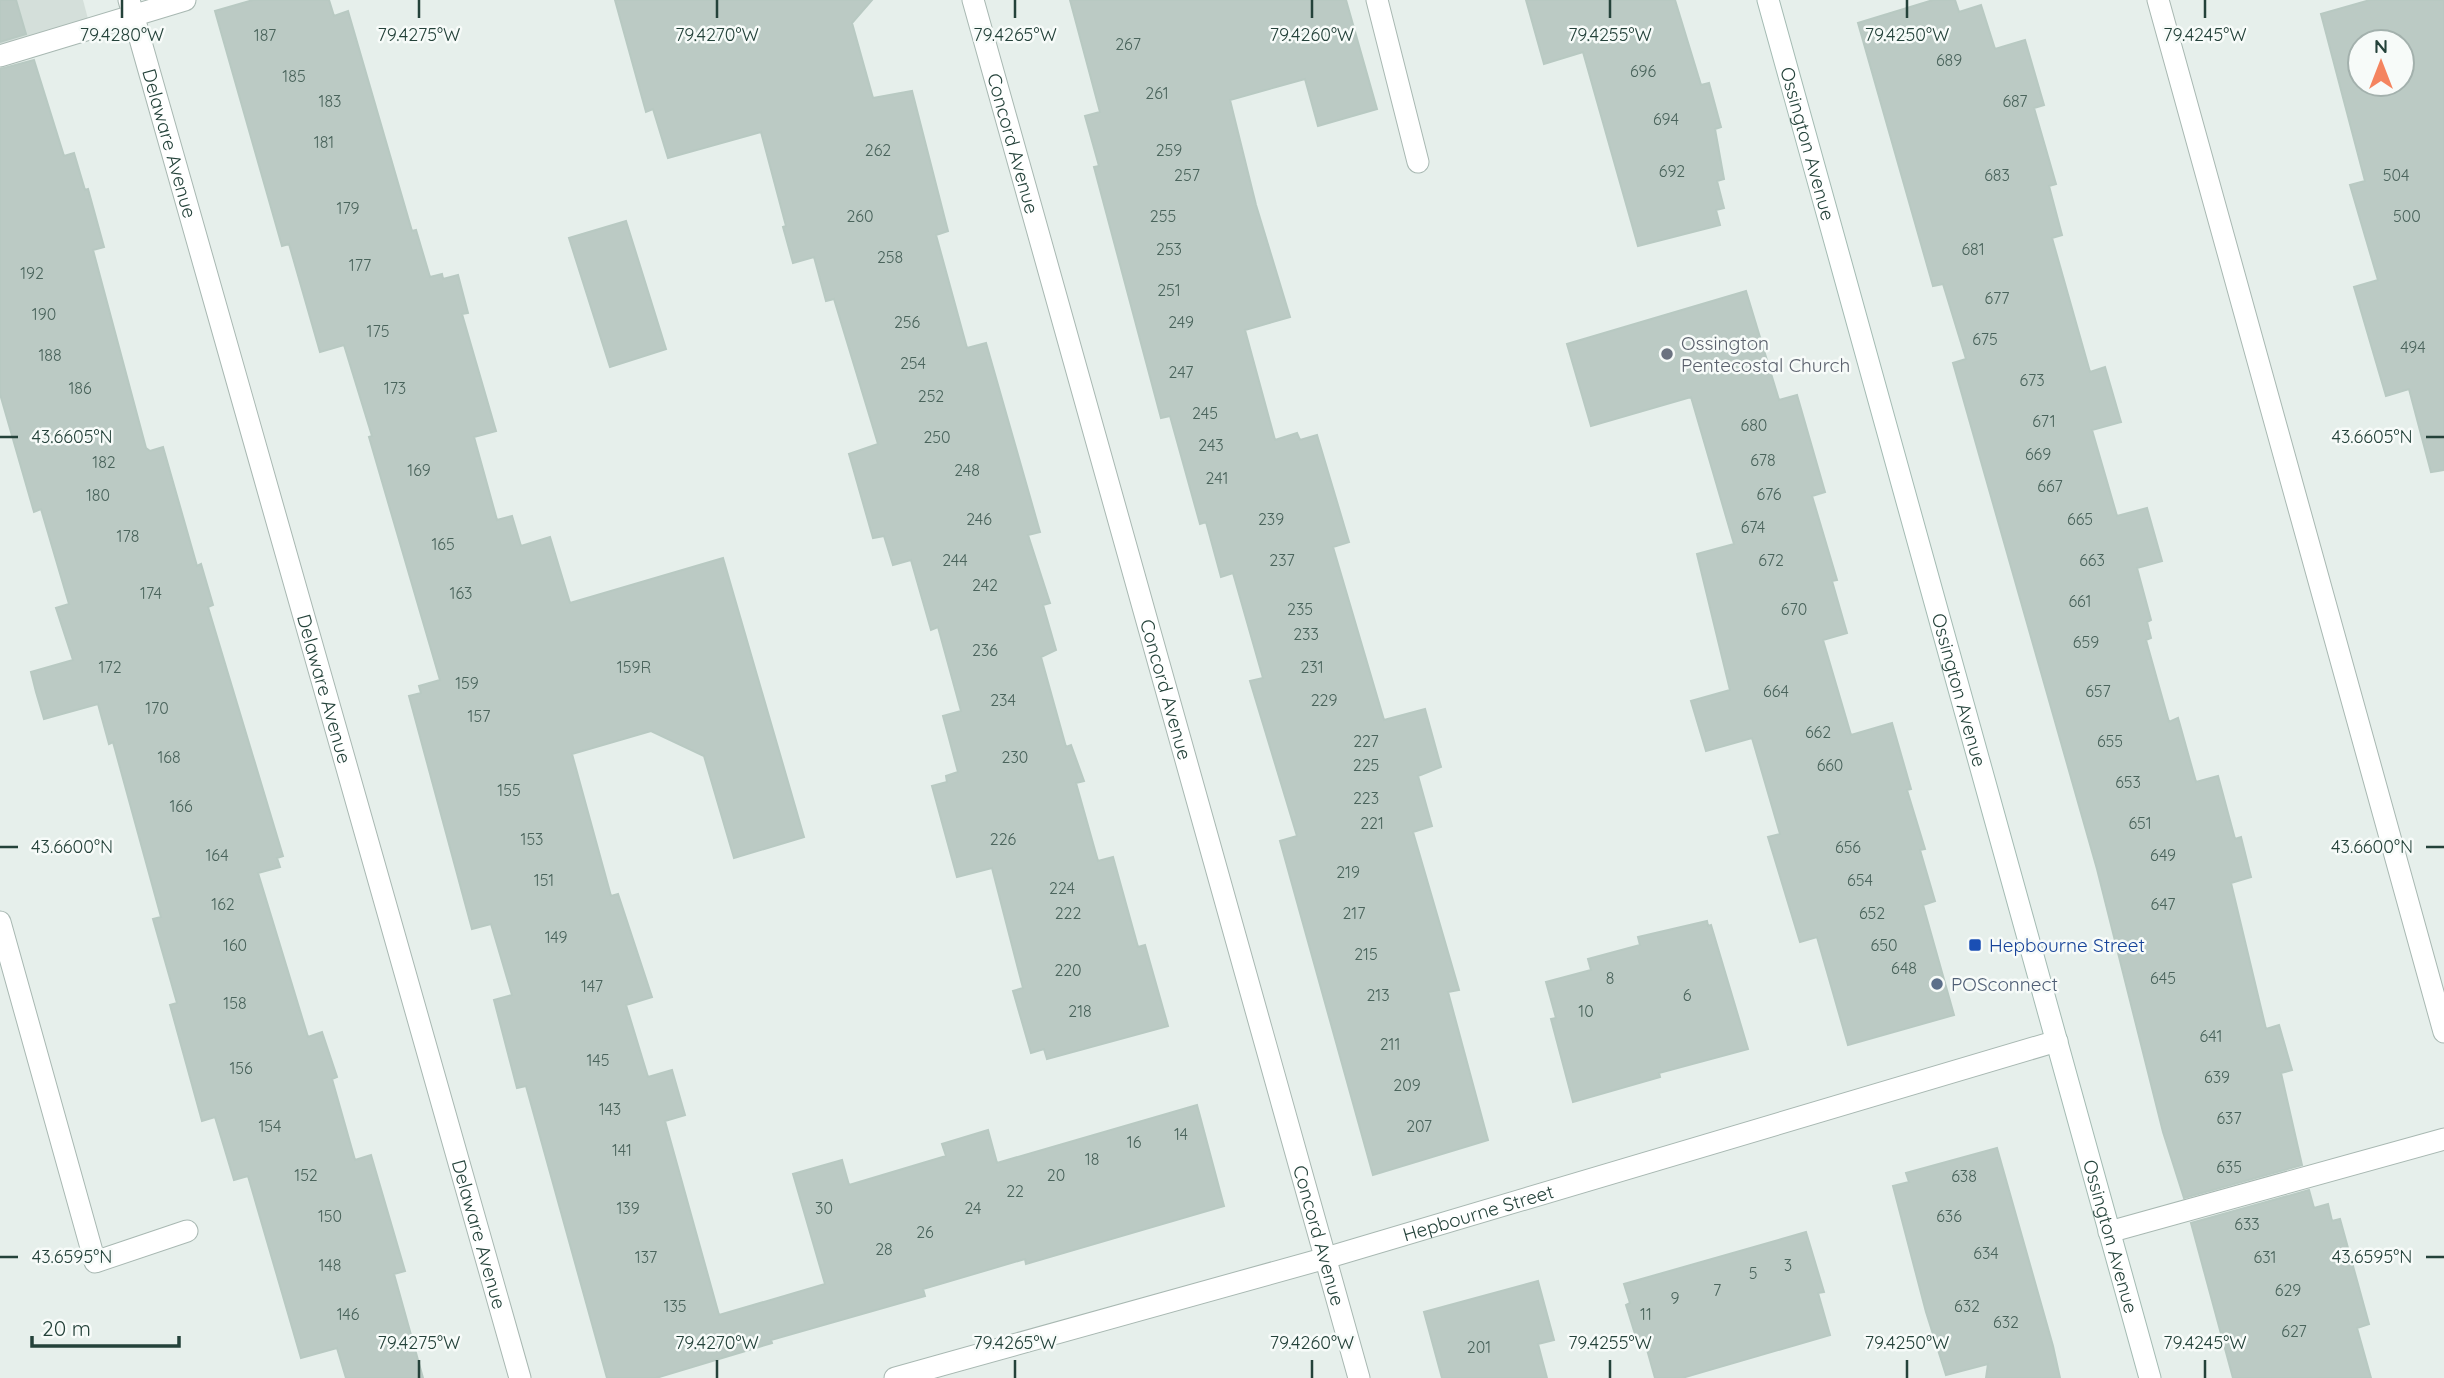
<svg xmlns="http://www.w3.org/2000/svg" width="2444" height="1378" viewBox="0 0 2444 1378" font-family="Quicksand,sans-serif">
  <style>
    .built { fill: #d4dfda }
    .building { fill: #bbcac4; stroke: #b8c9c2; stroke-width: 2; fill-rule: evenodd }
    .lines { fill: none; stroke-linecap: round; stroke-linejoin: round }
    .lane-casing { stroke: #a8b8b2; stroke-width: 23 }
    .street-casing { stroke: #a8b8b2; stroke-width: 23 }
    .secondary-casing { stroke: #a4bbb3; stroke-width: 23 }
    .lane { stroke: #fff; stroke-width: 21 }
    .street { stroke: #fff; stroke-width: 21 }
    .secondary { stroke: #fff; stroke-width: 21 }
    .ticks { fill: none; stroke: #24423a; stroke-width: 2.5 }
    .worship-dot { fill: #6b7280; stroke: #f7fbf9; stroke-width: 2.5 }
    .transit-dot { fill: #1a4fb4; stroke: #f7fbf9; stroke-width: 2.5 }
    .service-dot { fill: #5c6f8a; stroke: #f7fbf9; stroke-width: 2.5 }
    .labels { text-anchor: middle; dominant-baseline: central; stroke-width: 5; stroke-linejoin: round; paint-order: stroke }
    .number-label { font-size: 16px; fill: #4a645c }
    .street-label { font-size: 19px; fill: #24423a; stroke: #f7fbf9 }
    .worship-label { font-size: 19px; fill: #5b616d; stroke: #f7fbf9; text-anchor: start }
    .transit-label { font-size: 19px; fill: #164399; stroke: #f7fbf9; text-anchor: start }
    .service-label { font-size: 19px; fill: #4e5e75; stroke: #f7fbf9; text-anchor: start }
    .ticks-label { font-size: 18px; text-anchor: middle; fill: #24423a; stroke: #f7fbf9; stroke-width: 5; stroke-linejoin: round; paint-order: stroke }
  </style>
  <rect width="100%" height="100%" fill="#e6efeb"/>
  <path class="built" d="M 0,0 L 83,0 L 88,19 L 0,45 Z"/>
  <path class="building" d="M 0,0 L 16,0 L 26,34 L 0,42 Z
    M 253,0 L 329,0 L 334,16 L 348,11 L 412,231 L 416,230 L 430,277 L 442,274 L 443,279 L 458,275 L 468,313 L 462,314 L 496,431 L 474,437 L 497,520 L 512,516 L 521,546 L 550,537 L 570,603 L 723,558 L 804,837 L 734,858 L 704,756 L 651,731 L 572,754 L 611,896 L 618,894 L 652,997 L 626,1005 L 648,1077 L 672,1070 L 685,1115 L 665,1121 L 719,1315 L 825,1284 L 793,1174 L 842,1160 L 849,1185 L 946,1156 L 942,1144 L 988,1130 L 997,1163 L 1197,1105 L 1224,1206 L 1026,1264 L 1025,1259 L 923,1289 L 925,1296 L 771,1340 L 772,1343 L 656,1378 L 607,1378 L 526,1086 L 517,1088 L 494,1000 L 512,995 L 491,924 L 472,929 L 409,696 L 421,693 L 419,686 L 440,680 L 369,437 L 372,436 L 344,345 L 320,352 L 289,244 L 282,246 L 215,11 Z
    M 615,0 L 872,0 L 852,23 L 873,98 L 912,91 L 948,231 L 936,235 L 967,348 L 986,343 L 1040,532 L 1028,535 L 1050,603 L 1043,605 L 1056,650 L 1041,657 L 1066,747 L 1071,745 L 1084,781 L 1076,783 L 1098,861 L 1113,857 L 1138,947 L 1145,945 L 1168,1026 L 1047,1059 L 1044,1049 L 1031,1053 L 1013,991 L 1023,988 L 992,868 L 957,877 L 932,786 L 947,782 L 946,776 L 958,772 L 943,716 L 961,711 L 938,627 L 931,630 L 911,560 L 893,565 L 884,536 L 873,538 L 849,454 L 878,444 L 834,299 L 826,301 L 814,257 L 793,263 L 783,227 L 786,226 L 761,132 L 668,158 L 653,109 L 646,112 Z
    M 1070,0 L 1346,0 L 1377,109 L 1318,126 L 1305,79 L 1230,100 L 1256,205 L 1290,317 L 1245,330 L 1275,440 L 1297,433 L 1300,440 L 1317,435 L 1349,542 L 1333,547 L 1384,720 L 1425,709 L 1441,767 L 1418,776 L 1432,826 L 1413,832 L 1459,990 L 1448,992 L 1488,1140 L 1373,1175 L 1280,841 L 1297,836 L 1250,681 L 1263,678 L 1233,573 L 1221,577 L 1206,522 L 1200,524 L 1170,416 L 1161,418 L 1094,167 L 1099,166 L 1085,116 L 1100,112 Z
    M 1526,0 L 1675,0 L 1701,85 L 1709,83 L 1721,127 L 1715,129 L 1724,179 L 1717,181 L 1724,208 L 1716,210 L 1720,225 L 1638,246 L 1583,52 L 1544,64 Z
    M 1933,0 L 1955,0 L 1959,12 L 1981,5 L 1995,49 L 2025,40 L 2044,105 L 2034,108 L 2056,184 L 2049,186 L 2062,235 L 2052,238 L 2090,372 L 2105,367 L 2121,422 L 2092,430 L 2117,516 L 2147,508 L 2162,561 L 2137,568 L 2151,620 L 2147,622 L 2151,638 L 2146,640 L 2169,722 L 2178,718 L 2196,782 L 2218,776 L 2235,839 L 2241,837 L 2251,877 L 2231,883 L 2266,1029 L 2279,1025 L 2292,1070 L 2281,1073 L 2302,1165 L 2184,1198 L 2163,1132 L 2097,869 L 1953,363 L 1966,359 L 1943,284 L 1933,286 L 1858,23 Z
    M 2370,0 L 2444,0 L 2444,470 L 2431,472 L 2409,389 L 2386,396 L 2354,287 L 2378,280 L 2350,185 L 2365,181 L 2321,14 ZM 2360,42 L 2402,42 L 2402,84 L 2360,84 Z
    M 34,60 L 64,156 L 74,153 L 85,190 L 88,189 L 104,247 L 93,250 L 146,448 L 150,451 L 163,447 L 197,566 L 201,564 L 213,605 L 208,607 L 283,856 L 277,858 L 280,867 L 258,873 L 308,1037 L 322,1032 L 337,1077 L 332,1079 L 355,1160 L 371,1155 L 405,1271 L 394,1274 L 423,1378 L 346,1378 L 337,1348 L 301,1358 L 248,1176 L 234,1180 L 215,1117 L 202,1121 L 170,1005 L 177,1003 L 153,919 L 161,917 L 113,742 L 109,744 L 98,704 L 44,719 L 36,692 L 31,672 L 73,660 L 56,608 L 69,604 L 41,509 L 34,512 L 0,394 L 0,69 Z
    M 626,221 L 666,349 L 610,367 L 569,238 Z
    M 1746,291 L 1779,400 L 1797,395 L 1825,492 L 1812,496 L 1837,580 L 1832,581 L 1847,633 L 1823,640 L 1851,735 L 1892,723 L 1911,789 L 1907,790 L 1925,849 L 1920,850 L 1935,901 L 1923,905 L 1954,1015 L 1848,1045 L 1817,937 L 1800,942 L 1768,837 L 1780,834 L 1752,738 L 1706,751 L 1691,701 L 1730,690 L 1697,554 L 1734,544 L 1691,397 L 1591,426 L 1567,344 Z
    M 1707,921 L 1708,926 L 1711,925 L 1748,1049 L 1659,1073 L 1660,1077 L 1573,1102 L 1551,1019 L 1556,1018 L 1546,982 L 1591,970 L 1588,959 L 1640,945 L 1638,937 Z
    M 1997,1148 L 2053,1346 L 2060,1378 L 1986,1378 L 1988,1364 L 1946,1375 L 1926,1312 L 1893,1186 L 1909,1182 L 1906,1173 Z
    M 2309,1190 L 2314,1208 L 2328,1204 L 2332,1221 L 2340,1219 L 2369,1324 L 2357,1328 L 2371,1378 L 2233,1378 L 2191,1223 Z
    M 1806,1232 L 1824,1292 L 1818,1293 L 1830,1335 L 1682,1378 L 1655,1378 L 1646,1346 L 1639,1347 L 1626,1305 L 1630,1303 L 1624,1284 Z
    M 1538,1281 L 1554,1340 L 1538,1344 L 1547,1378 L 1442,1378 L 1424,1312 Z"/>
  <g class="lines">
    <defs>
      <path id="lane" d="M 1377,0 L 1418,162
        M 2158,0 L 2444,1032
        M 0,56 L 185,0
        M 0,922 L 95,1262 L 187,1231
        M 2109,1232 L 2444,1139"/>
      <g id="street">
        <path id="s1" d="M 129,0 L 520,1378"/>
        <path id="s2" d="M 973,0 L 1359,1378"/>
        <path id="s3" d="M 895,1378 L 1326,1258 L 2057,1041"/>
      </g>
      <g id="secondary">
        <path id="s4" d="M 1768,0 L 2150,1378"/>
      </g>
    </defs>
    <use href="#lane" class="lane-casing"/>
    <use href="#street" class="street-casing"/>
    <use href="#secondary" class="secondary-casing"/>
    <use href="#lane" class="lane"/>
    <use href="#street" class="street"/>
    <use href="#secondary" class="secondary"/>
  </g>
  <path class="ticks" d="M 122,0 L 122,18M 419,0 L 419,18M 717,0 L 717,18M 1015,0 L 1015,18M 1312,0 L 1312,18M 1610,0 L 1610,18M 1907,0 L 1907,18M 2205,0 L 2205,18M 0,437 L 18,437M 2426,437 L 2444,437M 0,847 L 18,847M 2426,847 L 2444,847M 0,1257 L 18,1257M 2426,1257 L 2444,1257M 419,1360 L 419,1378M 717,1360 L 717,1378M 1015,1360 L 1015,1378M 1312,1360 L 1312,1378M 1610,1360 L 1610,1378M 1907,1360 L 1907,1378M 2205,1360 L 2205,1378"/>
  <circle class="worship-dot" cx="1667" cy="354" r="7"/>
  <rect class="transit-dot" x="1968" y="938" width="14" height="14" rx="3.5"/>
  <circle class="service-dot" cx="1937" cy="984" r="7"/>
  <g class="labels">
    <g class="number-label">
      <text x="265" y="35">187</text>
      <text x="1128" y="44">267</text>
      <text x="1949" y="60">689</text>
      <text x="1643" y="71">696</text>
      <text x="294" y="76">185</text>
      <text x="1157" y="93">261</text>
      <text x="330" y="101">183</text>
      <text x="2015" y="101">687</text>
      <text x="1666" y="119">694</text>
      <text x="324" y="142">181</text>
      <text x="878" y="150">262</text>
      <text x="1169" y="150">259</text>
      <text x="1672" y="171">692</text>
      <text x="1187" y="175">257</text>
      <text x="1997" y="175">683</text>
      <text x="2396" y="175">504</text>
      <text x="348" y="208">179</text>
      <text x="860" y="216">260</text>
      <text x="1163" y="216">255</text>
      <text x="2407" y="216">500</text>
      <text x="1169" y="249">253</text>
      <text x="1973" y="249">681</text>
      <text x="890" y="257">258</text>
      <text x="360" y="265">177</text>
      <text x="32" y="273">192</text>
      <text x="1169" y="290">251</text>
      <text x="1997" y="298">677</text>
      <text x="44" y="314">190</text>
      <text x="907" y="322">256</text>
      <text x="1181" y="322">249</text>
      <text x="378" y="331">175</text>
      <text x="1985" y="339">675</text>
      <text x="2413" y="347">494</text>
      <text x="50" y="355">188</text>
      <text x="913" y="363">254</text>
      <text x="1181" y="372">247</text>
      <text x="2032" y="380">673</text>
      <text x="80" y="388">186</text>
      <text x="395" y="388">173</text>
      <text x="931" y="396">252</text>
      <text x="1205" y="413">245</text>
      <text x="2044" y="421">671</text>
      <text x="1754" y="425">680</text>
      <text x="937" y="437">250</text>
      <text x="1211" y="445">243</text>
      <text x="2038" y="454">669</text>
      <text x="1763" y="460">678</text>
      <text x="104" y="462">182</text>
      <text x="419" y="470">169</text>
      <text x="967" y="470">248</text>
      <text x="1217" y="478">241</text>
      <text x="2050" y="486">667</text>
      <text x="1769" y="494">676</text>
      <text x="98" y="495">180</text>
      <text x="979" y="519">246</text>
      <text x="1271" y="519">239</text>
      <text x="2080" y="519">665</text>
      <text x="1753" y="527">674</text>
      <text x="128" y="536">178</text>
      <text x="443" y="544">165</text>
      <text x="955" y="560">244</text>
      <text x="1282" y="560">237</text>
      <text x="1771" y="560">672</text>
      <text x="2092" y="560">663</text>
      <text x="985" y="585">242</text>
      <text x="151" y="593">174</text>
      <text x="461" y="593">163</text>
      <text x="2080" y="601">661</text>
      <text x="1300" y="609">235</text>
      <text x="1794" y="609">670</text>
      <text x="1306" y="634">233</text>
      <text x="2086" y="642">659</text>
      <text x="985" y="650">236</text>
      <text x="110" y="667">172</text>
      <text x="634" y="667">159R</text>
      <text x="1312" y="667">231</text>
      <text x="467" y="683">159</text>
      <text x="1776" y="691">664</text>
      <text x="2098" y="691">657</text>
      <text x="1003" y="700">234</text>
      <text x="1324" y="700">229</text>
      <text x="157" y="708">170</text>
      <text x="479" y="716">157</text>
      <text x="1818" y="732">662</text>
      <text x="1366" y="741">227</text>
      <text x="2110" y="741">655</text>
      <text x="169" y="757">168</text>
      <text x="1015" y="757">230</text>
      <text x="1366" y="765">225</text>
      <text x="1830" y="765">660</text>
      <text x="2128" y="782">653</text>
      <text x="509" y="790">155</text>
      <text x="1366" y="798">223</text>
      <text x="181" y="806">166</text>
      <text x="1372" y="823">221</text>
      <text x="2140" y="823">651</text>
      <text x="532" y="839">153</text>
      <text x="1003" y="839">226</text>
      <text x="1848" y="847">656</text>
      <text x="217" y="855">164</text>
      <text x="2163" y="855">649</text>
      <text x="1348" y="872">219</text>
      <text x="544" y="880">151</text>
      <text x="1860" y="880">654</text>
      <text x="1062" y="888">224</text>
      <text x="223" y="904">162</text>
      <text x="2163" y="904">647</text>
      <text x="1068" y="913">222</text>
      <text x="1354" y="913">217</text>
      <text x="1872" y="913">652</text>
      <text x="556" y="937">149</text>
      <text x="235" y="945">160</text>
      <text x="1884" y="945">650</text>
      <text x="1366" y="954">215</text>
      <text x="1904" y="968">648</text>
      <text x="1068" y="970">220</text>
      <text x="1610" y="978">8</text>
      <text x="2163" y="978">645</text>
      <text x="592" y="986">147</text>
      <text x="1378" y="995">213</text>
      <text x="1687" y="995">6</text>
      <text x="235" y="1003">158</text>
      <text x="1080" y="1011">218</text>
      <text x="1586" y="1011">10</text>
      <text x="2211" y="1036">641</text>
      <text x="1390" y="1044">211</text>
      <text x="598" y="1060">145</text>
      <text x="241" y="1068">156</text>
      <text x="2217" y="1077">639</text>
      <text x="1407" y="1085">209</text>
      <text x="610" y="1109">143</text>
      <text x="2229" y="1118">637</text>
      <text x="270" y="1126">154</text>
      <text x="1419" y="1126">207</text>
      <text x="1181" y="1134">14</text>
      <text x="1134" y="1142">16</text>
      <text x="622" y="1150">141</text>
      <text x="1092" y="1159">18</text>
      <text x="2229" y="1167">635</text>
      <text x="306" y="1175">152</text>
      <text x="1056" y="1175">20</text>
      <text x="1964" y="1176">638</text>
      <text x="1015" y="1191">22</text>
      <text x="628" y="1208">139</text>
      <text x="824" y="1208">30</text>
      <text x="973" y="1208">24</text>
      <text x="330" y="1216">150</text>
      <text x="1949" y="1216">636</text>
      <text x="2247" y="1224">633</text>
      <text x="925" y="1232">26</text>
      <text x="884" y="1249">28</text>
      <text x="1986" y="1253">634</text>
      <text x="646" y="1257">137</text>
      <text x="2265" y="1257">631</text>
      <text x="330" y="1265">148</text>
      <text x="1788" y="1265">3</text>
      <text x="1753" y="1273">5</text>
      <text x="1717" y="1290">7</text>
      <text x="2288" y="1290">629</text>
      <text x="1675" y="1298">9</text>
      <text x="675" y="1306">135</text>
      <text x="1967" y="1306">632</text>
      <text x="348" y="1314">146</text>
      <text x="1646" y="1314">11</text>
      <text x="2006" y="1322">632</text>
      <text x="2294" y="1331">627</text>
      <text x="1479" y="1347">201</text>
    </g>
    <g class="street-label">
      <text stroke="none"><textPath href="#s1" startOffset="149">Delaware Avenue</textPath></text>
      <text stroke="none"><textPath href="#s2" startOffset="149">Concord Avenue</textPath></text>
      <text stroke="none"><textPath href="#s4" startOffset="149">Ossington Avenue</textPath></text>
      <text stroke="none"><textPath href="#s1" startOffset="716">Delaware Avenue</textPath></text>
      <text stroke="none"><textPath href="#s2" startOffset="716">Concord Avenue</textPath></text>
      <text stroke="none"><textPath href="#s4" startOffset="716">Ossington Avenue</textPath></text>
      <text stroke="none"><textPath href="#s3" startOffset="606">Hepbourne Street</textPath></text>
      <text stroke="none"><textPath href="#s1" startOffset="1283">Delaware Avenue</textPath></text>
      <text stroke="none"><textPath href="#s2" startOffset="1283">Concord Avenue</textPath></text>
      <text stroke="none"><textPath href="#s4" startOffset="1283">Ossington Avenue</textPath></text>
    </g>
    <g class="worship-label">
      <text x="1681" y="343">Ossington<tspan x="1681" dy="22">Pentecostal Church</tspan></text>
    </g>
    <g class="transit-label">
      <text x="1989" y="945">Hepbourne Street</text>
    </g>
    <g class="service-label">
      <text x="1951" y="984">POSconnect</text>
    </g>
  </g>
  <g class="ticks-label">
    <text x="122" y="41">79.4280°W</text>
    <text x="419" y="41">79.4275°W</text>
    <text x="717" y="41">79.4270°W</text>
    <text x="1015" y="41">79.4265°W</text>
    <text x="1312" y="41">79.4260°W</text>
    <text x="1610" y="41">79.4255°W</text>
    <text x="1907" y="41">79.4250°W</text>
    <text x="2205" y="41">79.4245°W</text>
    <text x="72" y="443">43.6605°N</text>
    <text x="2372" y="443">43.6605°N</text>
    <text x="72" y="853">43.6600°N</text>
    <text x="2372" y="853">43.6600°N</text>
    <text x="72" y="1263">43.6595°N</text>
    <text x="2372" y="1263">43.6595°N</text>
    <text x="419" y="1349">79.4275°W</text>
    <text x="717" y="1349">79.4270°W</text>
    <text x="1015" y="1349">79.4265°W</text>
    <text x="1312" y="1349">79.4260°W</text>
    <text x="1610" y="1349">79.4255°W</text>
    <text x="1907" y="1349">79.4250°W</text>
    <text x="2205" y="1349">79.4245°W</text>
  </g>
  <g transform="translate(2381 63)"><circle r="33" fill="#f7fbf9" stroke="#a3b1ad" stroke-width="2"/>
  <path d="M0-5L12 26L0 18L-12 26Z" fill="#f4845f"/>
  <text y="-10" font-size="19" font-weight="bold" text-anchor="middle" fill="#24423a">N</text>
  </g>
  <path d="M32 1336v10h147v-10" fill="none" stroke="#24423a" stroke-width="3.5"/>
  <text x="42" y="1336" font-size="21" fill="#24423a" stroke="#f7fbf9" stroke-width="5" paint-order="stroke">20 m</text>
</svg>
